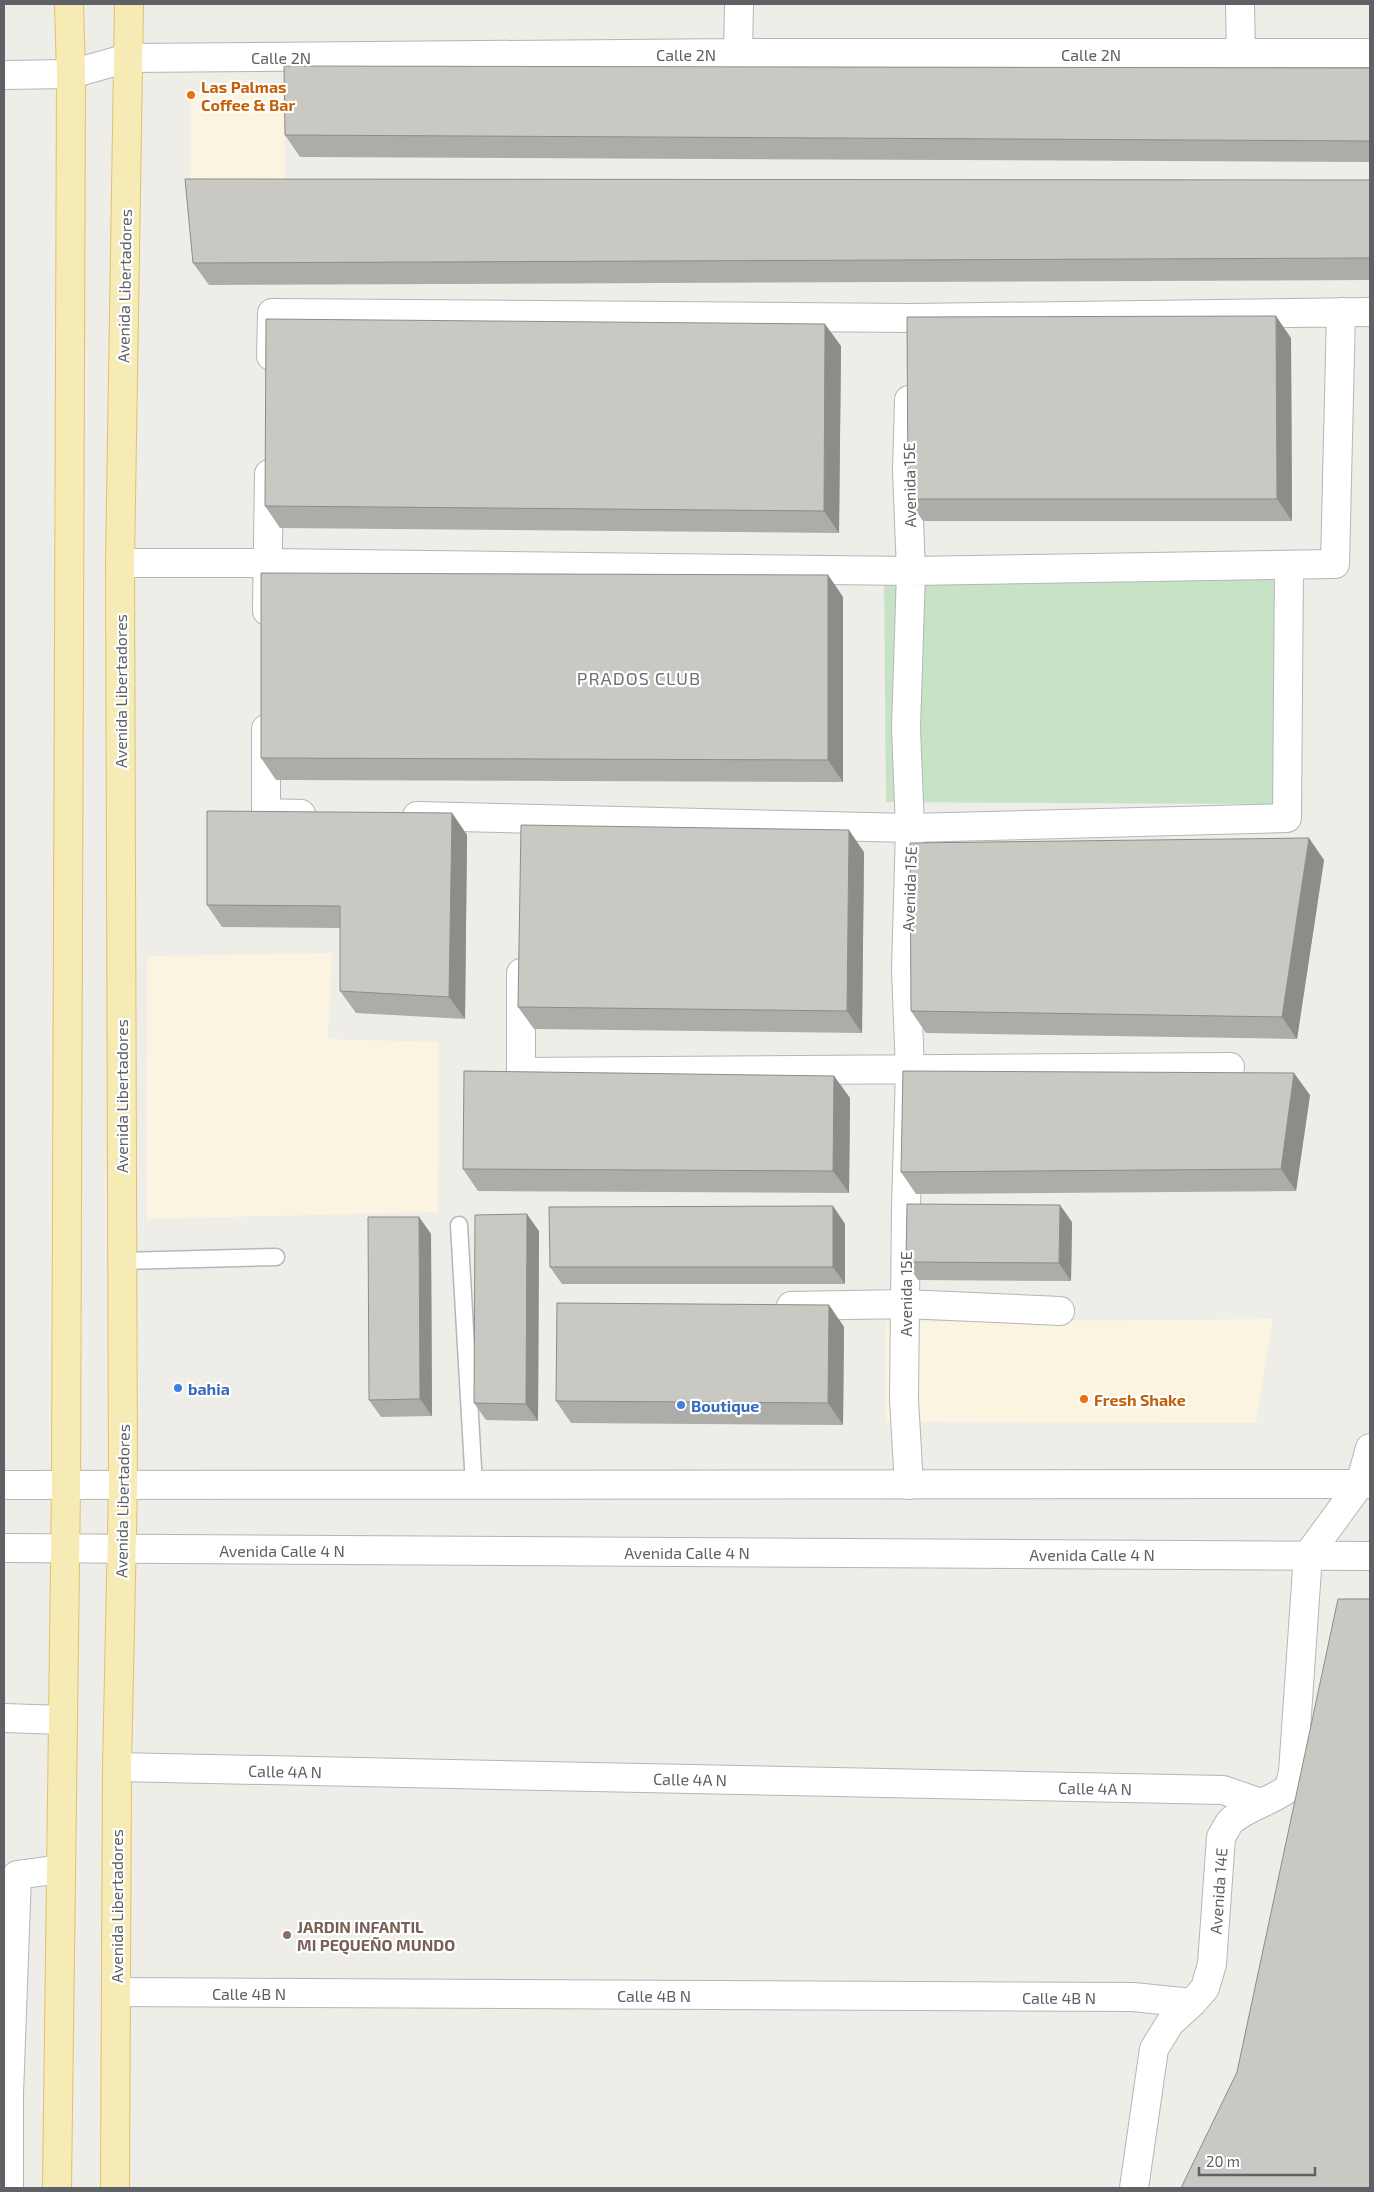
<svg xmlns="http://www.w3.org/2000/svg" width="1374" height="2192" viewBox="0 0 1374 2192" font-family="'Exo 2',sans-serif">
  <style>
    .commercial { fill: #faf4e0 }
    .green { fill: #c6e3c6 }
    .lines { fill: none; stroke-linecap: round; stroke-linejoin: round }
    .lane-casing { stroke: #b4b6ba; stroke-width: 19 }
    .street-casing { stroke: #b4b6ba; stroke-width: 30 }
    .secondary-casing { stroke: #b3b5b9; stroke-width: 30 }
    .primary-casing { stroke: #e1c16d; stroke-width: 30 }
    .lane { stroke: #fff; stroke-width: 16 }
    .street { stroke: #fff; stroke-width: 28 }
    .secondary { stroke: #fff; stroke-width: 28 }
    .primary { stroke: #f6ebb4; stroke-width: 28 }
    .wall { fill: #aeaca8 }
    .shaded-wall { fill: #8d8c88 }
    .building { fill: #cac8c3; stroke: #8d8c88 }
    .food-dot { fill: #e8710a; stroke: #fff; stroke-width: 2 }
    .shop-dot { fill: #3f7fe0; stroke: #fff; stroke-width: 2 }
    .education-dot { fill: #8d6e63; stroke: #fff; stroke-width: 2 }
    .labels { text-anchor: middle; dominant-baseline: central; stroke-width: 4.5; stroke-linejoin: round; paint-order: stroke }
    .street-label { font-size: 16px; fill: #5e6165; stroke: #fff }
    .food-label { font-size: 16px; font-weight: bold; fill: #c56008; stroke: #fff; text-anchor: start }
    .shop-label { font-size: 16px; font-weight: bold; fill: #366cbe; stroke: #fff; text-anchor: start }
    .education-label { font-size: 16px; font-weight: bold; fill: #785e54; stroke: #fff; text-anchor: start }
    .neighbourhood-label { font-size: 18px; letter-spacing: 1px; fill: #6f7377; stroke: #fff }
  </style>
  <rect width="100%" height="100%" fill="#eeede7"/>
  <path class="commercial" d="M 191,91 L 285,92 L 285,182 L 190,181 Z
    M 332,953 L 328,1039 L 439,1042 L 438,1212 L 146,1219 L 147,956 Z
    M 1273,1319 L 1256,1423 L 886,1422 L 886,1322 Z"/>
  <path class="green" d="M 884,579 L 1284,579 L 1279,804 L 886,802 Z"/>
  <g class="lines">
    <defs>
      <path id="lane" d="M 459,1225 L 474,1485
        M 122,1261 L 276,1257"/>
      <path id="street" d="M 4,75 L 71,74
        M 271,356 L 272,313 L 911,318 L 1370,312
        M 909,400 L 907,471 L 911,571 L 906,728 L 910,828 L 906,970 L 910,1070 L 906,1207 L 904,1400 L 909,1485
        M 120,563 L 268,563 L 911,571 L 1335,564 L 1341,312
        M 267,611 L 269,474
        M 266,729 L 266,813 L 301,814
        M 417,816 L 910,828 L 1287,818 L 1289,566
        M 521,973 L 521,1072 L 1230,1067
        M 791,1306 L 905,1304 L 1060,1311
        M 4,1718 L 63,1720
        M 117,1767 L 1223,1790 L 1261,1803
        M 116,1992 L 1133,1997 L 1192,2003
        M 9,2188 L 9,2094 L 17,1875 L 61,1869
        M 1134,2188 L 1154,2049 L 1170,2023 L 1192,2003 L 1205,1988 L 1212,1964 L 1221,1837 C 1225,1831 1228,1823 1232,1820 C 1249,1806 1272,1801 1289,1788 L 1293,1772 L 1308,1555 L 1360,1484 L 1370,1448"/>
      <path id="secondary" d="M 1240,4 L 1241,54
        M 738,53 L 739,4
        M 71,74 L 128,58 L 738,53 L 1370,53
        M 4,1485 L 1370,1484
        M 4,1548 L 1370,1556"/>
      <path id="primary" d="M 57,2188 L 66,1486 L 71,74 L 69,4
        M 115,2188 L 117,1767 L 123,1486 L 120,563 L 129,4"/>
    </defs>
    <use href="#lane" class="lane-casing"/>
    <use href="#street" class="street-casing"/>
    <use href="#secondary" class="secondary-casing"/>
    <use href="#primary" class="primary-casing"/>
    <use href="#lane" class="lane"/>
    <use href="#street" class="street"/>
    <use href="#secondary" class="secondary"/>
    <use href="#primary" class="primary"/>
  </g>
  <path class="wall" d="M 1370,68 L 1370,162 L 300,157 L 285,135 Z
    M 1370,180 L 1370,280 L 209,285 L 193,263 Z
    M 1291,338 L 1292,521 L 923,521 L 908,499 Z
    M 841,346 L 839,533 L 280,528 L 265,506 Z
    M 828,575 L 843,597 L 843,782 L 276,780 L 261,758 Z
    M 452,813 L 467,835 L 465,1019 L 356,1013 L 340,991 L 340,928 L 222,927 L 207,905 Z
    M 864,852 L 862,1033 L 534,1029 L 518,1007 Z
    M 1324,860 L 1297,1039 L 926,1033 L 911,1011 Z
    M 834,1076 L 850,1098 L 849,1193 L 478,1191 L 463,1169 Z
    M 1310,1095 L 1296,1191 L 916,1194 L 901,1172 Z
    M 833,1206 L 845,1224 L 845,1284 L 562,1284 L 550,1267 Z
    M 419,1217 L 431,1234 L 432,1416 L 381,1417 L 369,1400 Z
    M 1072,1222 L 1071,1281 L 918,1280 L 906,1262 Z
    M 539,1231 L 538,1421 L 486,1420 L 474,1403 Z
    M 829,1305 L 844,1327 L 843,1425 L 571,1423 L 556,1401 Z"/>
  <path class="shaded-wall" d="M 1276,316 L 1291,338 L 1292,521 L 1277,499 Z
    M 825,324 L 841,346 L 839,533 L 824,511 Z
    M 828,575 L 843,597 L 843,782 L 828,760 Z
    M 452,813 L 467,835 L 465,1019 L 449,997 Z
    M 849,830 L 864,852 L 862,1033 L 847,1011 Z
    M 1309,838 L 1324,860 L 1297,1039 L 1282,1017 Z
    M 1294,1073 L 1310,1095 L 1296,1191 L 1281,1169 Z
    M 834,1076 L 850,1098 L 849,1193 L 833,1171 Z
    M 1060,1205 L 1072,1222 L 1071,1281 L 1059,1263 Z
    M 833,1206 L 845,1224 L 845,1284 L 833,1267 Z
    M 527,1214 L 539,1231 L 538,1421 L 526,1404 Z
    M 419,1217 L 431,1234 L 432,1416 L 420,1399 Z
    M 829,1305 L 844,1327 L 843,1425 L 828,1403 Z"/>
  <path class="building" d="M 284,66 L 1370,68 L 1370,141 L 285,135 Z
    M 185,179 L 1370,180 L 1370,258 L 193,263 Z
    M 1276,316 L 1277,499 L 908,499 L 907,317 Z
    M 266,319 L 825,324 L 824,511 L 265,506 Z
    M 261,573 L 828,575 L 828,760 L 261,758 Z
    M 207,811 L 452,813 L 449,997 L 340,991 L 340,906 L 207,905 Z
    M 521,825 L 849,830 L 847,1011 L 518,1007 Z
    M 1309,838 L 1282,1017 L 911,1011 L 910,843 Z
    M 464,1071 L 834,1076 L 833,1171 L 463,1169 Z
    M 903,1071 L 1294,1073 L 1281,1169 L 901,1172 Z
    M 907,1204 L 1060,1205 L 1059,1263 L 906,1262 Z
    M 833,1206 L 833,1267 L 550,1267 L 549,1207 Z
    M 527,1214 L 526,1404 L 474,1403 L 475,1215 Z
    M 368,1217 L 419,1217 L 420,1399 L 369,1400 Z
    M 557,1303 L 829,1305 L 828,1403 L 556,1401 Z
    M 1338,1599 L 1370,1599 L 1370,2188 L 1181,2188 L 1237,2072 Z"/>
  <g class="food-dot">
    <circle cx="191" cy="95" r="5"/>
    <circle cx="1084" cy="1399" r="5"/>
  </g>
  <g class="shop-dot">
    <circle cx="178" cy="1388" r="5"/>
    <circle cx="681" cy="1405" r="5"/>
  </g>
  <circle class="education-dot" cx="287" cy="1935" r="5"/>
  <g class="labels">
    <g class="street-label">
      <text x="686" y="54">Calle 2N</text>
      <text x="1091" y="54">Calle 2N</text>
      <text x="281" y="57">Calle 2N</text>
      <text transform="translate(124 286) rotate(-89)">Avenida Libertadores</text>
      <text transform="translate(909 485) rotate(-91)">Avenida 15E</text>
      <text transform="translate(120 691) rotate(-90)">Avenida Libertadores</text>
      <text transform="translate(909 889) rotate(-88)">Avenida 15E</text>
      <text transform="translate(121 1096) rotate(-90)">Avenida Libertadores</text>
      <text transform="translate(905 1294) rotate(-90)">Avenida 15E</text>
      <text transform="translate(122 1501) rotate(-89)">Avenida Libertadores</text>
      <text x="282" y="1550">Avenida Calle 4 N</text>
      <text x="687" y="1552">Avenida Calle 4 N</text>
      <text x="1092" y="1554">Avenida Calle 4 N</text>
      <text transform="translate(285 1771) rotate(1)">Calle 4A N</text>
      <text transform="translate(690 1779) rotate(1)">Calle 4A N</text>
      <text transform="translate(1095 1788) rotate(1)">Calle 4A N</text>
      <text transform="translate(1218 1891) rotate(-86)">Avenida 14E</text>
      <text transform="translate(116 1906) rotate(-90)">Avenida Libertadores</text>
      <text x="249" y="1993">Calle 4B N</text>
      <text x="654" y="1995">Calle 4B N</text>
      <text x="1059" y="1997">Calle 4B N</text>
    </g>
    <g class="food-label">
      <text x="201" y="86">Las Palmas<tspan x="201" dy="18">Coffee &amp; Bar</tspan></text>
      <text x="1094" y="1399">Fresh Shake</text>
    </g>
    <g class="shop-label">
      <text x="188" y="1388">bahia</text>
      <text x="691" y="1405">Boutique</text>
    </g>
    <g class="education-label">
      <text x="297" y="1926">JARDIN INFANTIL<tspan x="297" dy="18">MI PEQUEÑO MUNDO</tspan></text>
    </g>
    <g class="neighbourhood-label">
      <text x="639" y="678">PRADOS CLUB</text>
    </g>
  </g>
  <rect width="1374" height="2192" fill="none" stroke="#5e6165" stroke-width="10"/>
  <path d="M1199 2167v8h116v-8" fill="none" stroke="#5e6165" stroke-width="2.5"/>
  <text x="1206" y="2167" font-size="15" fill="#5e6165" stroke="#ffffff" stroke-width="4" paint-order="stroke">20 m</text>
</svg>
